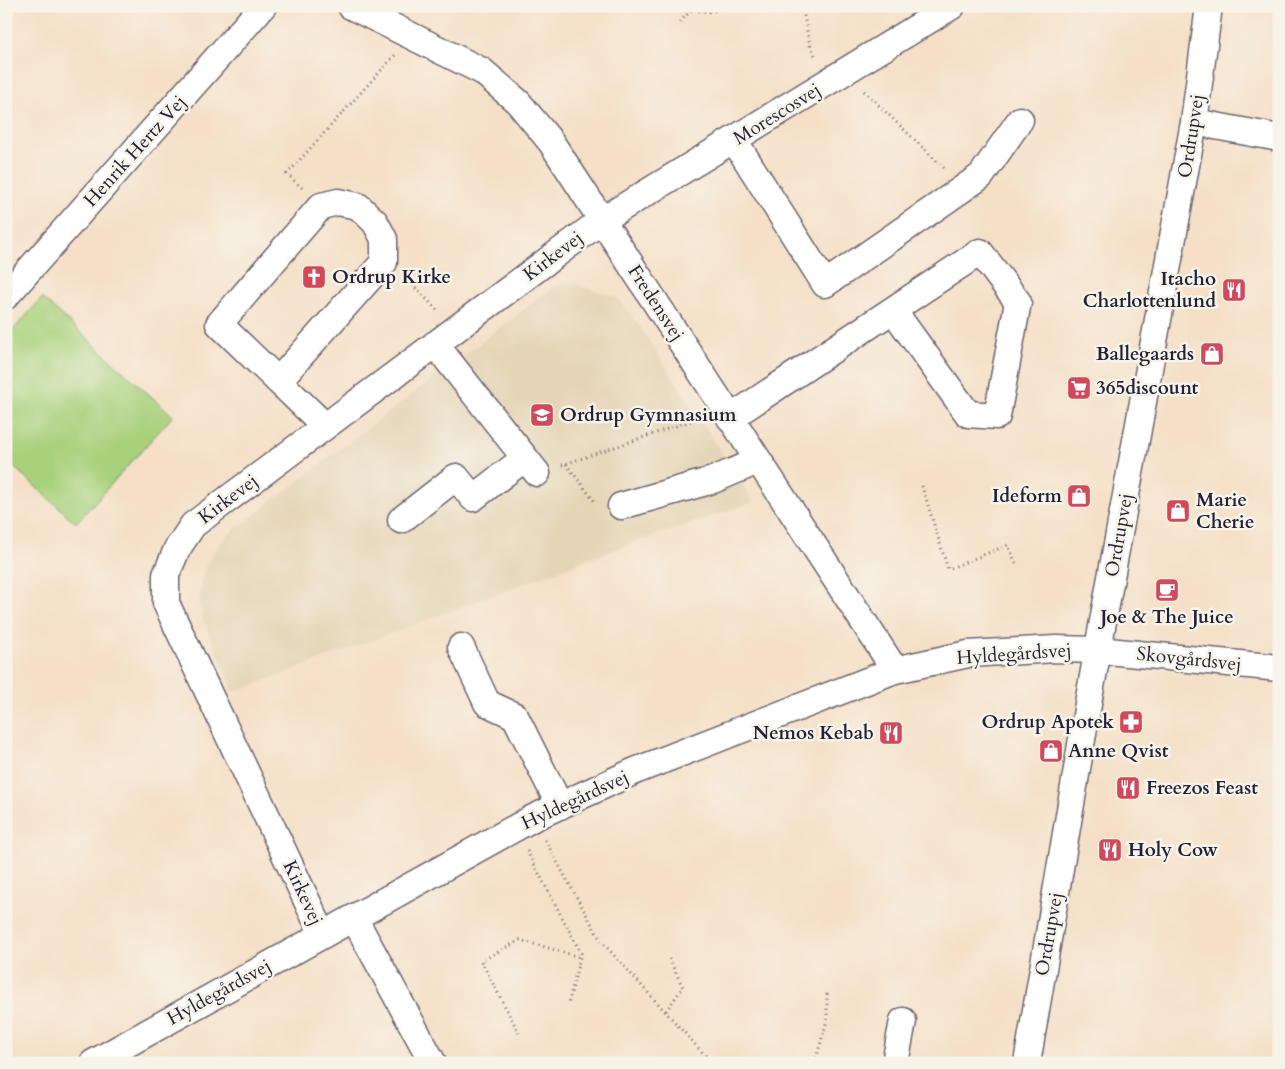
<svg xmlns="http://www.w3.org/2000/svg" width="1285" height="1069" viewBox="0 0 1285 1069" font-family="Cardo,serif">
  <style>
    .built { fill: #e5d5b7 }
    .pitch { fill: #a8d17c; stroke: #657a5c }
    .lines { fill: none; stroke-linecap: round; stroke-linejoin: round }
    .minor-casing { stroke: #6c646c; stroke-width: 29 }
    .path { stroke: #6c646c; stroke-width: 3; stroke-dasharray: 1 4; stroke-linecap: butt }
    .minor { stroke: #fff; stroke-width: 26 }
    .labels { text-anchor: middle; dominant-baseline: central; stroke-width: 5; stroke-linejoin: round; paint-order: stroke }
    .street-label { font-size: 19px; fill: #22223b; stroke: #f7f3e8 }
    .poi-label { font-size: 19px; font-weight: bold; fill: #22223b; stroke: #f7f3e8; text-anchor: start }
  </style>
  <rect width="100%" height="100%" fill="#f7f3e8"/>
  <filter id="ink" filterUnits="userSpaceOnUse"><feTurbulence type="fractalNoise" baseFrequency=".02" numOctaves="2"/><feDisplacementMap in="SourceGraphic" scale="10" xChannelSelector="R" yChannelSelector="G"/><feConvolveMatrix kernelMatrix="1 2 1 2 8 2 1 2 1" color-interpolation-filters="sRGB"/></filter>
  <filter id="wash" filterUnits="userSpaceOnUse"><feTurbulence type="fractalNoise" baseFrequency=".0096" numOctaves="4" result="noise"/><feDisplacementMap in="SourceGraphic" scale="20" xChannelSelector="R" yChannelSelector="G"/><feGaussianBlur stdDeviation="1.12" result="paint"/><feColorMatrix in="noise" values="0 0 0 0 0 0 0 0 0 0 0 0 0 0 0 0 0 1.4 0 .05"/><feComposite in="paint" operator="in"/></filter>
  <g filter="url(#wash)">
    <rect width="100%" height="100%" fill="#f5e0c7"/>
    <path class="built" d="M 568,282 L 616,297 L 640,327 L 754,502 L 632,543 L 234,692 L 202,616 L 200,595 L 203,574 L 212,554 L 225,537 L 552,288 Z"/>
    <path class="pitch" d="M 42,298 L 173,416 L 76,523 L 6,460 L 6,338 Z"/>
  </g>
  <g filter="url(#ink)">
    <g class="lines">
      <defs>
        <path id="minor" d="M 351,6 L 482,71 L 518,102 L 551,142 L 895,670
          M 1194,122 L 1279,138
          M 734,140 L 825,284 L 981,176 L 1020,120
          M 6,296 L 263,6
          M 435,344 L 537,473
          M 278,381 L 384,262 L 384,239 L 375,222 L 358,206 L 338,202 L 321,206 L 219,324 L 325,426
          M 730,418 L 980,252 L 1018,302 L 997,416 L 968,414 L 893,310
          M 621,506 L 713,480 L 758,461
          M 401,520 L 456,477 L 473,498 L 525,458
          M 461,647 L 487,703 L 515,716 L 560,806
          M 354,918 L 433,1063
          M 323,935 L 166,603 L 166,575 L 177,549 L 193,525 L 602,220 L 952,6
          M 93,1063 L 533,818 L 635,771 L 895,670 L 968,654 L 1056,649 L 1098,650 L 1279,668
          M 895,1063 L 903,1021
          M 1027,1063 L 1089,698 L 1194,122 L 1209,6"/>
      </defs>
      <use href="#minor" class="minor-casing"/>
      <path class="path" d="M 690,6 C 701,15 717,11 729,6
        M 802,6 L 810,45 L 816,58
        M 680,22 L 692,9
        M 864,91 L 946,170
        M 302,188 L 287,174 L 395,55
        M 404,278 L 418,290 L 437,310
        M 566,464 L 596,503
        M 562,465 L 700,418
        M 922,486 L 948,569 L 1008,545 L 1017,566
        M 545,840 L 601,941 L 712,1063
        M 527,851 L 581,953 L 568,1005
        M 666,1011 L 683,987 L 669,959
        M 519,1033 L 481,961 L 520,940 L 580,957
        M 815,1063 L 827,1020 L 827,991"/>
      <use href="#minor" class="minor"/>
    </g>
  </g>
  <defs>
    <symbol id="church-square" viewBox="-11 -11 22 22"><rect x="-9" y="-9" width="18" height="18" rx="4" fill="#d1495b" stroke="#f7f3e8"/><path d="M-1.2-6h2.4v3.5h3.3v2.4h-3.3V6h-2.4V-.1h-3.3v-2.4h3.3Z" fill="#fff"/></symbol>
    <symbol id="restaurant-square" viewBox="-11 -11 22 22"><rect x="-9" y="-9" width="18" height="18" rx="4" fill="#d1495b" stroke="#f7f3e8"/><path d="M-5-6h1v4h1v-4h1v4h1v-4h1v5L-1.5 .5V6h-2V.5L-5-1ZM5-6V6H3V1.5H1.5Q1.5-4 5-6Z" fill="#fff"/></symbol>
    <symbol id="shop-square" viewBox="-11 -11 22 22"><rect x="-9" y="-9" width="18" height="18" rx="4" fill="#d1495b" stroke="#f7f3e8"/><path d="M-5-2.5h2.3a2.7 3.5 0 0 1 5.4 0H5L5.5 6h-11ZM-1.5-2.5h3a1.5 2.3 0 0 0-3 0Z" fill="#fff"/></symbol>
    <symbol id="supermarket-square" viewBox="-11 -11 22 22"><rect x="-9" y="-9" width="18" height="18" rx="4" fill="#d1495b" stroke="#f7f3e8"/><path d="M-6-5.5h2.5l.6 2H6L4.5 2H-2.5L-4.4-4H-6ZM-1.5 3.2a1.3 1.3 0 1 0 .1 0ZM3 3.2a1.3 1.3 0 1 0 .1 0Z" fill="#fff"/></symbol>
    <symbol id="school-square" viewBox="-11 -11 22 22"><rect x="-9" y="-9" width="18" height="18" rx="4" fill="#d1495b" stroke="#f7f3e8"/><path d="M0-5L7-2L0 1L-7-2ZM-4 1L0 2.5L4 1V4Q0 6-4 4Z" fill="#fff"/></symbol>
    <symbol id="cafe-square" viewBox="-11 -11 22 22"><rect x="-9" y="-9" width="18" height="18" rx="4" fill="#d1495b" stroke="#f7f3e8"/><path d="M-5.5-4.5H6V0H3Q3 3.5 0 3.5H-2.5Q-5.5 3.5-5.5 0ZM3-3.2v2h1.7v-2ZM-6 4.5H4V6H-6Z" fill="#fff"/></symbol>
    <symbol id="pharmacy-square" viewBox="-11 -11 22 22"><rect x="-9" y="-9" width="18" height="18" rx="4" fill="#d1495b" stroke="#f7f3e8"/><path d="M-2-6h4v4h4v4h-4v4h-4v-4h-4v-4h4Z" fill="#fff"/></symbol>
  </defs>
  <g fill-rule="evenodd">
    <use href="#church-square" x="300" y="263" width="28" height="28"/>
    <use href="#restaurant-square" x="1220" y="276" width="28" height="28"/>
    <use href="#shop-square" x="1198" y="340" width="28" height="28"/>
    <use href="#supermarket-square" x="1065" y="374" width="28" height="28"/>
    <use href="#school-square" x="528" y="401" width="28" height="28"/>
    <use href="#shop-square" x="1065" y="482" width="28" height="28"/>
    <use href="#shop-square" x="1164" y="497" width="28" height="28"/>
    <use href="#cafe-square" x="1153" y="576" width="28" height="28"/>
    <use href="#pharmacy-square" x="1117" y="708" width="28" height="28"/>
    <use href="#restaurant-square" x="877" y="719" width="28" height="28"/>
    <use href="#shop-square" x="1037" y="737" width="28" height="28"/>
    <use href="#restaurant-square" x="1114" y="774" width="28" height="28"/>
    <use href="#restaurant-square" x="1096" y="836" width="28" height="28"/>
  </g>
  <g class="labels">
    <g class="street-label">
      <text transform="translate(777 114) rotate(-32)">Morescosvej</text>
      <text transform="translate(1191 136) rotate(-81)">Ordrupvej</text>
      <text transform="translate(135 151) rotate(-48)">Henrik Hertz Vej</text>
      <text transform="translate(553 256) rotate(-37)">Kirkevej</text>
      <text transform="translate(656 303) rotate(57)">Fredensvej</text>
      <text transform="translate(228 499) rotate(-37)">Kirkevej</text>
      <text transform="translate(1119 535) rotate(-80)">Ordrupvej</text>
      <text transform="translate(1014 654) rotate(-4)">Hyldegårdsvej</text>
      <text transform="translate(1189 659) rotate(6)">Skovgårdsvej</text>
      <text transform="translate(575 800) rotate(-25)">Hyldegårdsvej</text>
      <text transform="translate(303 893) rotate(65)">Kirkevej</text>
      <text transform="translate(1049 934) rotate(-80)">Ordrupvej</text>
      <text transform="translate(219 992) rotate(-29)">Hyldegårdsvej</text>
    </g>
    <g class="poi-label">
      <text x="332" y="277">Ordrup Kirke</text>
      <text x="1216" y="279" text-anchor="end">Itacho<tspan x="1216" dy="22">Charlottenlund</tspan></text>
      <text x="1194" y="354" text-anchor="end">Ballegaards</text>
      <text x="1096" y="388">365discount</text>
      <text x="560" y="415">Ordrup Gymnasium</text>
      <text x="1062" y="496" text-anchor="end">Ideform</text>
      <text x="1196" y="500">Marie<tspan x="1196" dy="22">Cherie</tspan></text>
      <text x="1167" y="617" text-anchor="middle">Joe &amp; The Juice</text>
      <text x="1114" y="722" text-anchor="end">Ordrup Apotek</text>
      <text x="874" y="733" text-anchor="end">Nemos Kebab</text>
      <text x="1068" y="751">Anne Qvist</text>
      <text x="1146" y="788">Freezos Feast</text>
      <text x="1128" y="850">Holy Cow</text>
    </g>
  </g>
  <rect width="1285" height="1069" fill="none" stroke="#f7f3e8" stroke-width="25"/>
</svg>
